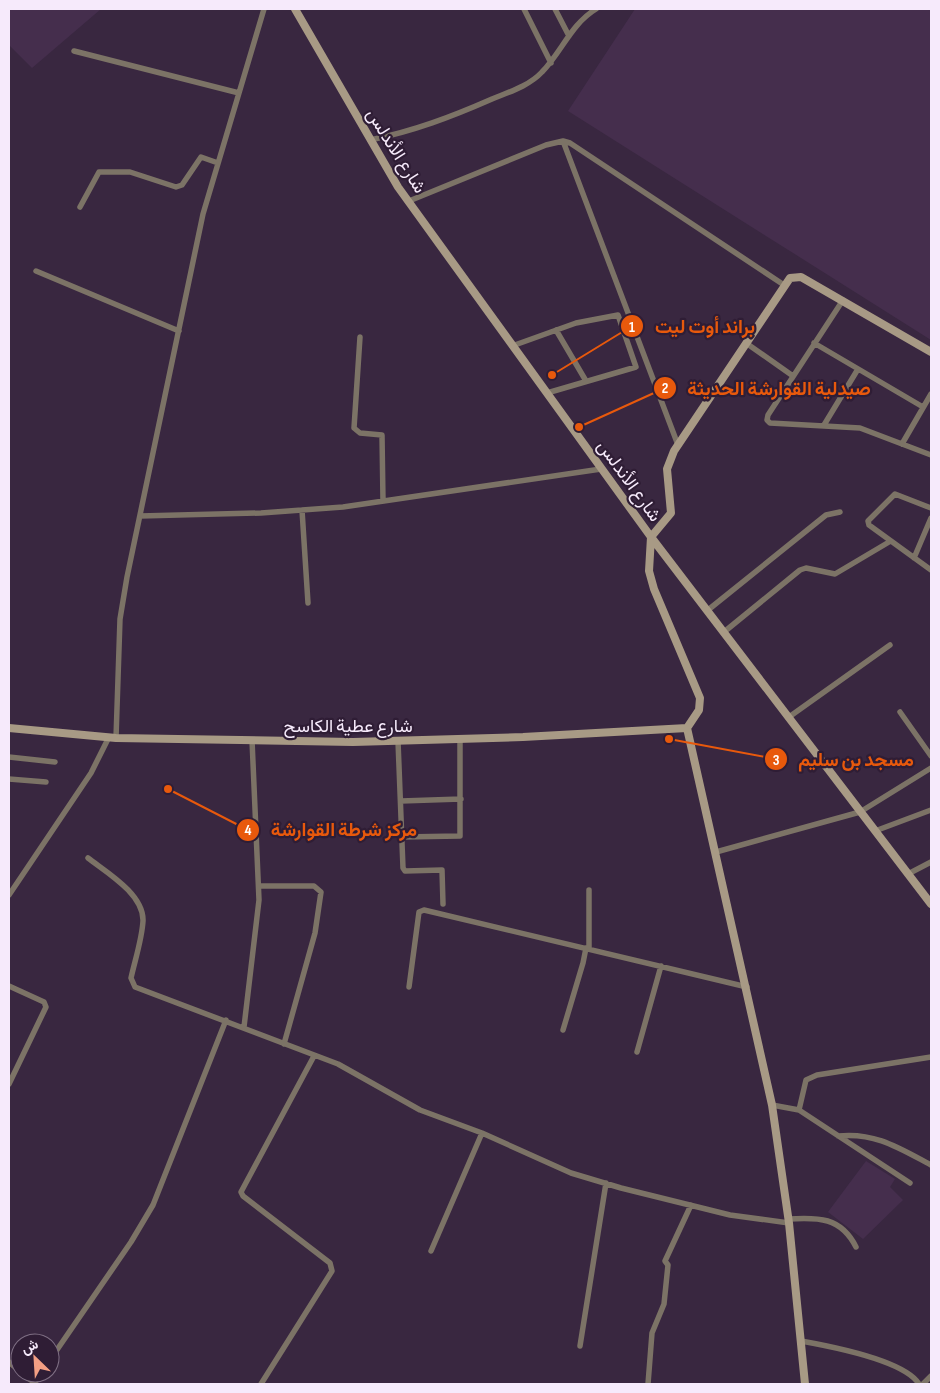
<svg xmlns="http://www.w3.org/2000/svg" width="940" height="1393" viewBox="0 0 940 1393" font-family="'Sofia Sans Condensed',Vazirmatn,sans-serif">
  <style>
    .built { fill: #452e4d }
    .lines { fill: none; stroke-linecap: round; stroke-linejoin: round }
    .street { stroke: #7c7366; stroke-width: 5.5 }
    .secondary { stroke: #a89a85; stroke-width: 8 }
    .labels { text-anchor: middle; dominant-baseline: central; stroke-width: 4.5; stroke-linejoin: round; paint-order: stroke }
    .street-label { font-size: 18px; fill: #f6eafb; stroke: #2f1d35 }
    .leader { fill: none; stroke: #e8590c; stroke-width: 2 }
    .callout-dot { fill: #e8590c; stroke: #2f1d35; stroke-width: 2 }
    .mark-label { font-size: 15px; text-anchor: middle; font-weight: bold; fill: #fff }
    .callout-label { font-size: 19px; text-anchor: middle; font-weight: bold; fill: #e8590c; stroke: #2f1d35; stroke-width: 4.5; stroke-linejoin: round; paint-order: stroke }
  </style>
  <rect width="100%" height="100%" fill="#392740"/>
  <path class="built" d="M 9,9 L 101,9 L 32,68 L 9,45 Z
    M 635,9 L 931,9 L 931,340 L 568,111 Z
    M 866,1161 L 895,1179 L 890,1187 L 903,1200 L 863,1239 L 828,1212 Z"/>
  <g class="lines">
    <path class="street" d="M 524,9 L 551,63
      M 555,9 L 569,36
      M 74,51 L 239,93
      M 370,140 C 414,131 451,117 492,99 C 509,92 529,86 542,72 C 561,53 571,24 596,9
      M 563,141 L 678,445
      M 409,201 L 546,145 L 563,141 L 570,143 L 784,285
      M 80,207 L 99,172 L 130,172 L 176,187 L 182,185 L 201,157 L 218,163
      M 36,271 L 179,331
      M 843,300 L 768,415 L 767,420 L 770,423 L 860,428 L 931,455
      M 556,330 L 586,381
      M 360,337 L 354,428 L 360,433 L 382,435 L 383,501
      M 746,343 L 793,376
      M 814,343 L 923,407
      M 512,346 L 576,323 L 618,315 L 636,367 L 547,393
      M 824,425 L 858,369
      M 902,444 L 931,394
      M 931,508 L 895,494 L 868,521 L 869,525 L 931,570
      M 302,510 L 308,603
      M 140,516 L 261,513 L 343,507 L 601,469
      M 914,558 L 931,518
      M 708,610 L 826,515 L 840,512
      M 724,632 L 800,570 L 806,568 L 835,574 L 889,542
      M 900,712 L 931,756
      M 789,717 L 890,645
      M 116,738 L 120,619 L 127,577 L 203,214 L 264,9
      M 398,741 L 403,868 L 405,871 L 442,870 L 443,904
      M 9,757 L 55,762
      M 9,779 L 46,782
      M 401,801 L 461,799
      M 875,831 L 931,810
      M 402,837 L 460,836 L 460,739
      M 716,852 L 860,812 L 931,768
      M 88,858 C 106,872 144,894 143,921 C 142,939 135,960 131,978 L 135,987 L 338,1064 L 420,1110 L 482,1133 L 571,1173 L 621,1188 L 730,1215 L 789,1223
      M 908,874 L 931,862
      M 259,886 L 314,886 L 321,892 L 315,933 L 284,1044
      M 589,890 L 589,948
      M 9,895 L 91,773 L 109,737
      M 9,986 L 44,1002 L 46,1007 L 9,1084
      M 409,987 L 419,912 L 424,910 L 747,987
      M 244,1027 L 259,900 L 252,740
      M 563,1030 L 583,963 L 586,948
      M 637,1052 L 661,966
      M 772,1105 L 799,1110 L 910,1183
      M 799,1110 L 806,1080 L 817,1075 L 931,1057
      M 838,1136 C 875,1132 899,1148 931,1165
      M 788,1219 C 818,1217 841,1217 856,1247
      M 431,1251 L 482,1133
      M 801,1341 C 829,1346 904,1360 919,1384
      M 580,1346 L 606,1183
      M 50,1360 L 131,1242 L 153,1205 L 226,1020
      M 9,1362 L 20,1371
      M 22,1373 L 36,1384
      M 34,1383 L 41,1373
      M 261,1384 L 332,1271 L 330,1263 L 243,1196 L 241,1192 L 314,1056
      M 648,1384 L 652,1333 L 664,1304 L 668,1265 L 665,1261 L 691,1205
      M 923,1384 L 931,1376"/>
    <path class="secondary" d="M 295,9 L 398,187 L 651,537 L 931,904
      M 9,728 L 116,738 L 353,742 L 523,737 L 687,728
      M 805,1384 L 789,1223 L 772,1105 L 687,728 L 699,710 L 700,698 L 654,589 L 649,571 L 651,537 L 671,513 L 667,469 L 674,451 L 790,278 L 801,277 L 931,352"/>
  </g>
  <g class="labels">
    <g class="street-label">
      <text transform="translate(396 151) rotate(58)">شارع الأندلس</text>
      <text transform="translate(629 481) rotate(54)">شارع الأندلس</text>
      <text x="348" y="726">شارع عطية الكاسح</text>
    </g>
  </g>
  <path class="leader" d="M552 375L632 326M579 427L665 388M669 739L776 759M168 789L248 830"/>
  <g class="callout-dot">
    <circle cx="552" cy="375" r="5"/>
    <circle cx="579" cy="427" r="5"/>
    <circle cx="669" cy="739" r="5"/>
    <circle cx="168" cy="789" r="5"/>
    <circle cx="632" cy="326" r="12"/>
    <circle cx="665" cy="388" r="12"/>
    <circle cx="776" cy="759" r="12"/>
    <circle cx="248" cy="830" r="12"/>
  </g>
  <g class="mark-label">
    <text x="632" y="332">1</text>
    <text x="665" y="393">2</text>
    <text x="776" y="765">3</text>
    <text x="248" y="835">4</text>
  </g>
  <g class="callout-label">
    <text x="705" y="333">براند أوت ليت</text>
    <text x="779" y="395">صيدلية القوارشة الحديثة</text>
    <text x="856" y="766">مسجد بن سليم</text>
    <text x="344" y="836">مركز شرطة القوارشة</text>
  </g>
  <rect width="940" height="1393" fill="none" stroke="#f6eafb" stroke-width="20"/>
  <g transform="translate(35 1358) rotate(335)"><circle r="24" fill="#2f1d35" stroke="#7f6f84"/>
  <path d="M0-4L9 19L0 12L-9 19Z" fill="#f39f84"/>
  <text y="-8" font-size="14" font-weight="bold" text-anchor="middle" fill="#f6eafb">ش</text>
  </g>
</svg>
